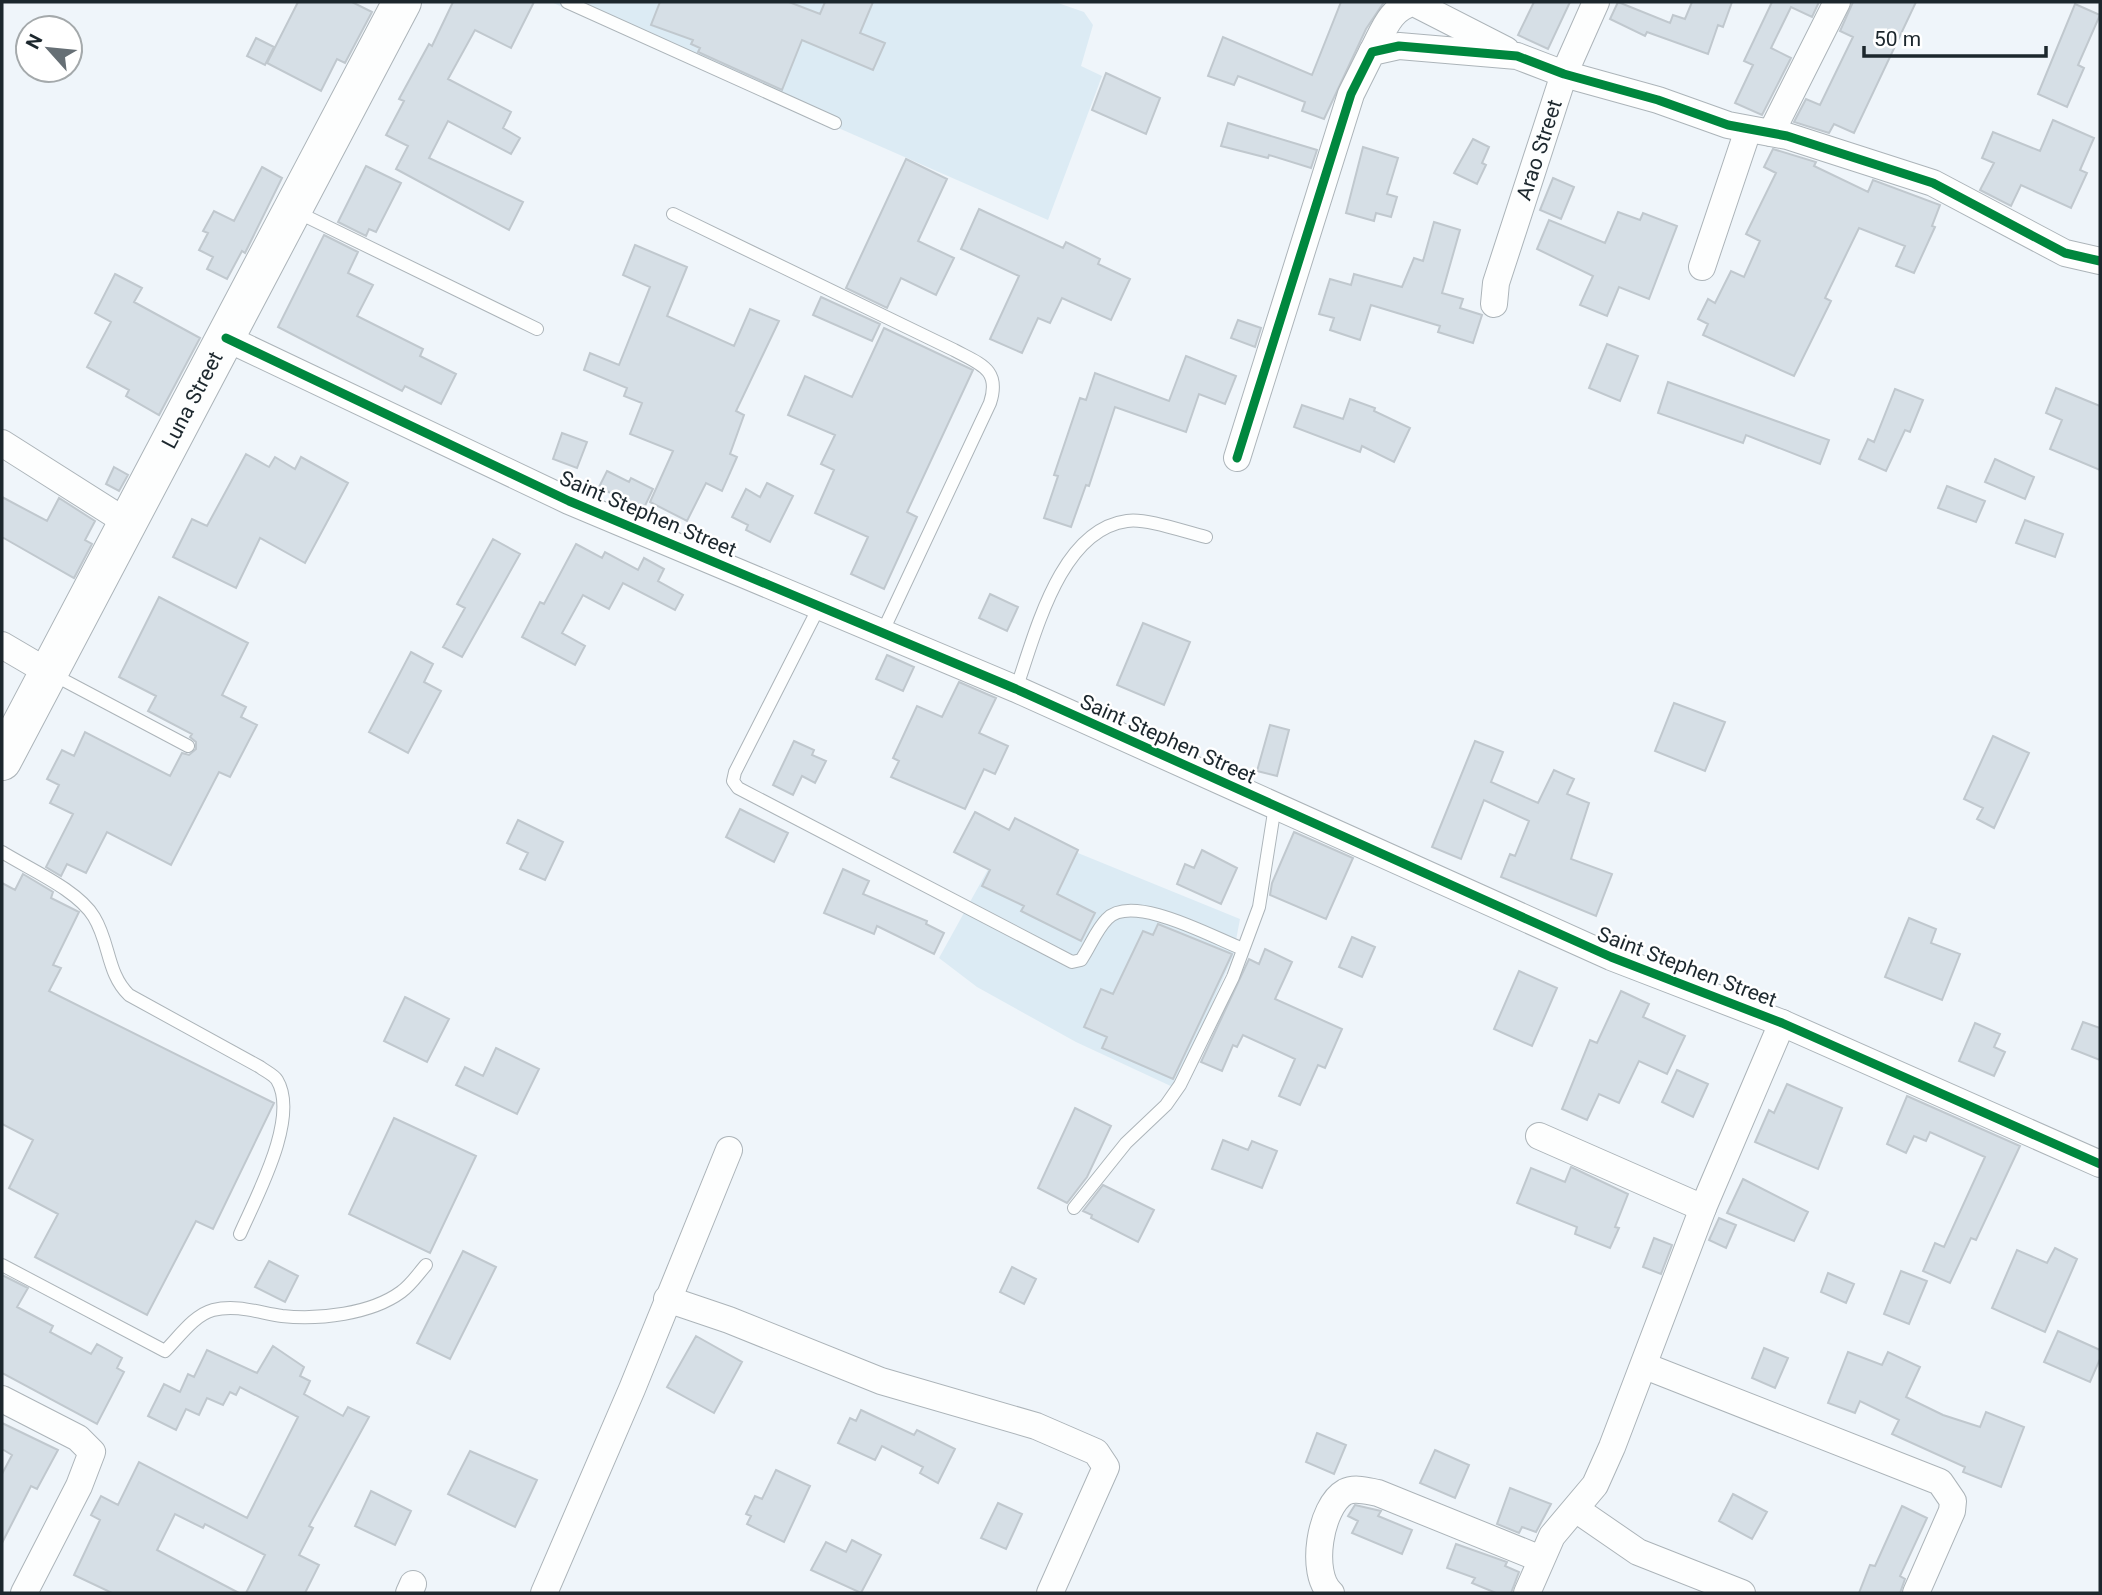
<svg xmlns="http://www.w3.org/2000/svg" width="2102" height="1595" viewBox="0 0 2102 1595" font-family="Roboto,sans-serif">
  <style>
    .built { fill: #dcebf4 }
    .building { fill: #d6dfe6; stroke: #c0c8ce; stroke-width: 2 }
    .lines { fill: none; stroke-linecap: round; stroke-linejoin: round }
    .lane-casing { stroke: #acb4b9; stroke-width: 14 }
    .street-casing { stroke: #acb4b9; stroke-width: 28 }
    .primary-casing { stroke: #acb4b9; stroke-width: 40 }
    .lane { stroke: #fdfefe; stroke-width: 12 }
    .street { stroke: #fdfefe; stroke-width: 26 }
    .primary { stroke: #fdfefe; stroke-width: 38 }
    .cycleway-casing { stroke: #fff; stroke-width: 13 }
    .cycleway { stroke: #00873e; stroke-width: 9 }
    .labels { text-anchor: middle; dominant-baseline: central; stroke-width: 5; stroke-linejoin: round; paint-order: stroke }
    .street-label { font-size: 21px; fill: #1c272d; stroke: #fff }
  </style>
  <rect width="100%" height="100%" fill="#eff5fa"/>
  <path class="built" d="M 551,2 L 1055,2 L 1084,12 L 1093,25 L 1081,66 L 1102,76 L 1048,220 Z
    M 1012,826 L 1240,919 L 1233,956 L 1175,1088 L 1076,1042 L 977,987 L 939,958 Z"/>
  <path class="building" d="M 298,2 L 352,2 L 372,12 L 345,63 L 337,59 L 321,91 L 267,63 Z
    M 453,2 L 534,2 L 511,48 L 475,30 L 448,79 L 511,112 L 503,128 L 520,138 L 511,154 L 448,121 L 429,158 L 523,202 L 509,230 L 396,169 L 408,146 L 386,135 L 404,101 L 399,99 L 429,44 L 432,46 Z
    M 660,2 L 789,2 L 820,14 L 825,2 L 873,2 L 860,33 L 885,43 L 873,70 L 802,40 L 782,90 L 698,52 L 700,48 L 691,44 L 693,40 L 651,25 Z
    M 1341,2 L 1384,2 L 1366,29 L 1324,119 L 1302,111 L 1305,102 L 1238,76 L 1234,85 L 1208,76 L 1223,37 L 1312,75 Z
    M 1534,2 L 1570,2 L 1548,49 L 1518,35 Z
    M 1618,2 L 1670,23 L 1673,15 L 1685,19 L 1692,2 L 1732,2 L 1723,27 L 1718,25 L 1708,54 L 1647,32 L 1645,36 L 1610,19 Z
    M 1772,2 L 1819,2 L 1812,17 L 1791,7 L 1771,48 L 1791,58 L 1762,115 L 1735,103 L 1753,65 L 1744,61 Z
    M 1853,2 L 1916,2 L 1854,133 L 1834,124 L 1829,133 L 1794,122 L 1806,99 L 1820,105 L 1853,37 L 1840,31 Z
    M 2075,4 L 2100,15 L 2078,65 L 2084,68 L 2067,107 L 2038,94 Z
    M 256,38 L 274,47 L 265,65 L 247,56 Z
    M 1106,73 L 1160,98 L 1146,134 L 1092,110 Z
    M 2053,120 L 2094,138 L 2080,170 L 2087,173 L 2071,208 L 2021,185 L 2011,206 L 1980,190 L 1994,163 L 1982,158 L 1993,132 L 2040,151 Z
    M 1228,123 L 1317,150 L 1311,168 L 1269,155 L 1268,158 L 1221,146 Z
    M 1473,139 L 1489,147 L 1482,163 L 1486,165 L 1477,184 L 1454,173 Z
    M 1363,147 L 1398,158 L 1387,194 L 1397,197 L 1391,217 L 1376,213 L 1374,221 L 1346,213 Z
    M 1773,149 L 1816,162 L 1814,166 L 1868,192 L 1873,180 L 1940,205 L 1932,226 L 1935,227 L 1914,273 L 1896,266 L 1905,246 L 1859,228 L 1825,298 L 1831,301 L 1794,376 L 1703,335 L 1708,324 L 1698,319 L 1708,299 L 1715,303 L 1731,271 L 1744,277 L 1760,241 L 1746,234 L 1776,173 L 1764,167 Z
    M 906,159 L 947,179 L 918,241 L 954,258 L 936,295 L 901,278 L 887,308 L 846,288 Z
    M 366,166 L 401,183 L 376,232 L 369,229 L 366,236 L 338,222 Z
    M 262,167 L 282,178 L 245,253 L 242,251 L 227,279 L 207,269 L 213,257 L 199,250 L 208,233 L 203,231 L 214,211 L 234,221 Z
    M 1553,178 L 1574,187 L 1561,219 L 1540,210 Z
    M 979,209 L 1063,248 L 1066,242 L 1100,259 L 1098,264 L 1130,279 L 1111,320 L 1062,298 L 1050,323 L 1038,318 L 1022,353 L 990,339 L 1019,276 L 961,249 Z
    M 1618,212 L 1640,220 L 1643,213 L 1677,226 L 1649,299 L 1619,287 L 1607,316 L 1580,305 L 1593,276 L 1537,249 L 1549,220 L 1605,243 Z
    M 1434,222 L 1460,230 L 1442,293 L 1463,299 L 1460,308 L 1482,315 L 1473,343 L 1438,332 L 1440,326 L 1371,305 L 1360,340 L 1330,330 L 1334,318 L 1319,314 L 1330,279 L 1351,285 L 1354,274 L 1402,287 L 1414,258 L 1423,261 Z
    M 324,235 L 358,252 L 348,273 L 373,285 L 357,316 L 423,349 L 420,356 L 456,374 L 441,404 L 405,386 L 402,391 L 278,327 Z
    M 635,245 L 687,267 L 667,316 L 734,346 L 750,309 L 779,321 L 736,411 L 744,415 L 730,454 L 737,457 L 722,491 L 706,483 L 687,521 L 650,502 L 673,451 L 630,434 L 642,403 L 624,396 L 627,388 L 584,370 L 590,353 L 619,365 L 650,287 L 623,275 Z
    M 115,274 L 142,288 L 134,302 L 200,338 L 159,415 L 126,396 L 129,390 L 87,367 L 111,322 L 95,313 Z
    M 821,297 L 880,324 L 872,341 L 813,315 Z
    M 1238,320 L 1261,328 L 1255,347 L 1231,338 Z
    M 884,328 L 973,370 L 907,512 L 917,517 L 884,589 L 851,574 L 868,537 L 815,513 L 834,470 L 821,464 L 835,435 L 788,415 L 805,376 L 852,397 Z
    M 1607,344 L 1638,356 L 1620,401 L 1589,388 Z
    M 1186,356 L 1236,376 L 1225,404 L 1199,394 L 1186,432 L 1115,407 L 1089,486 L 1086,485 L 1071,527 L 1044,518 L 1058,476 L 1054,475 L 1080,398 L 1086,400 L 1095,373 L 1169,401 Z
    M 1668,382 L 1829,440 L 1820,464 L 1746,435 L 1743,443 L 1658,413 Z
    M 2056,388 L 2100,406 L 2100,470 L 2050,449 L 2062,420 L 2046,413 Z
    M 1895,389 L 1923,400 L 1910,432 L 1905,430 L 1886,471 L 1859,459 L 1868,439 L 1874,442 Z
    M 1350,399 L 1375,408 L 1374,411 L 1410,428 L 1394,462 L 1362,446 L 1360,452 L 1294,427 L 1302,405 L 1343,419 Z
    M 562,433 L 587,442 L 577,468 L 553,459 Z
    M 246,454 L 269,467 L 275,457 L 295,469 L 301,457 L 348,483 L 305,563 L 260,538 L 236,588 L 173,557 L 192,519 L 207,526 Z
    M 1995,459 L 2034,477 L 2025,499 L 1985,482 Z
    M 114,467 L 128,475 L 119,491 L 106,484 Z
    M 607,471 L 629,482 L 631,478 L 653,489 L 643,510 L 599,487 Z
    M 767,483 L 793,496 L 770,542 L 746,530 L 748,525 L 732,517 L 746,489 L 760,497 Z
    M 1947,486 L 1985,501 L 1976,522 L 1938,508 Z
    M 2,497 L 47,521 L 59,498 L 95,521 L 85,540 L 92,544 L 74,578 L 2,537 Z
    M 2025,520 L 2063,534 L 2055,557 L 2016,543 Z
    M 493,539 L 520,554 L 462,657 L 443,647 L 465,608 L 457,604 Z
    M 576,544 L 602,558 L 605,552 L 638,570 L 644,558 L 664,569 L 658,581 L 683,595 L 675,610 L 623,583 L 609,609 L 583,595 L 562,633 L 585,646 L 575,665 L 522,637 L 540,602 L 544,604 Z
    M 990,594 L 1018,607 L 1007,631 L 979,618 Z
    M 159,597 L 248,643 L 222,695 L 246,707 L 241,717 L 257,725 L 230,777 L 219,772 L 171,865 L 107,832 L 86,873 L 67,864 L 61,876 L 46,867 L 73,814 L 50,803 L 59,785 L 47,779 L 62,750 L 74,756 L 85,732 L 170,776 L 182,753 L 189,755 L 196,749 L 196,742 L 190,737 L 192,734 L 148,711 L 156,696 L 119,677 Z
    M 1143,623 L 1190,642 L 1164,705 L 1117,685 Z
    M 411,652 L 433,664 L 424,682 L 441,691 L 408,753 L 369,732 Z
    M 887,655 L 914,667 L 903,691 L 876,679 Z
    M 959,682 L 996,698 L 979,733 L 1008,746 L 995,774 L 984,769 L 965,809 L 891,777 L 899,761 L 893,758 L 917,706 L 942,717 Z
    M 1674,703 L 1725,722 L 1705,771 L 1655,751 Z
    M 1270,725 L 1289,730 L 1277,776 L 1257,771 Z
    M 1993,736 L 2029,753 L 1994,828 L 1977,819 L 1983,808 L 1964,799 Z
    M 794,741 L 814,750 L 812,755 L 826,761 L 815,783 L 802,776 L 793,795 L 773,785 Z
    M 1475,741 L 1503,752 L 1491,782 L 1538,803 L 1554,770 L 1574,779 L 1567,794 L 1589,803 L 1571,859 L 1612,874 L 1596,916 L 1501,877 L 1510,854 L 1515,856 L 1529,821 L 1484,800 L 1461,859 L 1432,847 Z
    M 740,809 L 788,833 L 774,862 L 726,837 Z
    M 975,812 L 1009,830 L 1015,818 L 1078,850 L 1057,894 L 1095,913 L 1081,941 L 1021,911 L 1024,906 L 982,886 L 990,870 L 954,852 Z
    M 518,820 L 563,842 L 545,880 L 520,869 L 528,853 L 507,843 Z
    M 1294,832 L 1353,858 L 1326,919 L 1270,895 L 1272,883 Z
    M 1202,850 L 1237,868 L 1221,904 L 1177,884 L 1185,864 L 1194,868 Z
    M 843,869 L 869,881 L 863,894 L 927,921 L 926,924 L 944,933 L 934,954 L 877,926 L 874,934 L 824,913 Z
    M 23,874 L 53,892 L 51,898 L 79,912 L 53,965 L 61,968 L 49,991 L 274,1103 L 213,1229 L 196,1221 L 147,1315 L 35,1257 L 58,1214 L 9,1188 L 33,1140 L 2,1124 L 2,883 L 15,890 Z
    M 1909,918 L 1936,929 L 1931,943 L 1960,954 L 1942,1000 L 1885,977 Z
    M 1158,924 L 1232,954 L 1173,1079 L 1102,1048 L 1107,1037 L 1084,1027 L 1101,989 L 1113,994 L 1143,931 L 1153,935 Z
    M 1352,937 L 1375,947 L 1362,977 L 1339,967 Z
    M 1265,949 L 1292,962 L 1275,999 L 1342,1029 L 1325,1068 L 1318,1065 L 1300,1105 L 1279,1096 L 1295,1059 L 1243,1035 L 1237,1047 L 1233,1045 L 1222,1071 L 1201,1062 L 1249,959 L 1259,964 Z
    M 1519,971 L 1557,988 L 1532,1046 L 1494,1029 Z
    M 1621,991 L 1649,1004 L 1643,1017 L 1685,1036 L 1667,1074 L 1639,1061 L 1619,1103 L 1599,1094 L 1587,1120 L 1562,1109 L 1590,1040 L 1597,1043 Z
    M 405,997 L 449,1019 L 427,1062 L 384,1041 Z
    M 2083,1022 L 2100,1028 L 2100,1060 L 2072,1049 Z
    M 1975,1023 L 2000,1034 L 1994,1047 L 2005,1052 L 1994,1076 L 1959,1061 Z
    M 496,1048 L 539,1069 L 517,1114 L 456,1085 L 465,1067 L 483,1076 Z
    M 1677,1070 L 1708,1084 L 1693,1117 L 1662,1102 Z
    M 1787,1084 L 1842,1108 L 1818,1169 L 1755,1142 L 1769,1110 L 1774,1113 Z
    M 1907,1096 L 2020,1146 L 1976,1240 L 1971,1238 L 1950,1283 L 1923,1271 L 1935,1243 L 1944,1247 L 1985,1157 L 1930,1132 L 1926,1141 L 1914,1136 L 1906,1153 L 1887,1144 Z
    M 1075,1108 L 1111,1126 L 1087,1177 L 1067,1203 L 1038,1188 Z
    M 394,1118 L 476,1156 L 430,1253 L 349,1214 Z
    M 1223,1140 L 1248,1150 L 1252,1141 L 1277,1151 L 1262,1188 L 1212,1169 Z
    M 1571,1167 L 1628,1194 L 1615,1227 L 1619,1228 L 1610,1248 L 1575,1234 L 1577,1227 L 1517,1203 L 1531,1168 L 1565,1182 Z
    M 1743,1179 L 1808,1212 L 1794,1241 L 1727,1213 Z
    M 1103,1185 L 1154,1210 L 1138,1242 L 1091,1218 L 1092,1215 L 1083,1211 Z
    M 1719,1218 L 1736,1225 L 1726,1248 L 1709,1240 Z
    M 1654,1238 L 1672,1245 L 1661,1274 L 1643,1267 Z
    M 2055,1248 L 2077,1259 L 2045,1332 L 1992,1308 L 2017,1250 L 2047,1263 Z
    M 463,1251 L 496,1267 L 450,1359 L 417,1343 Z
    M 269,1261 L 298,1276 L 285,1302 L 255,1287 Z
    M 1012,1267 L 1036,1279 L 1024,1304 L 1000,1292 Z
    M 1901,1271 L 1927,1281 L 1909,1324 L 1884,1314 Z
    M 1828,1273 L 1854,1284 L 1846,1303 L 1821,1292 Z
    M 2,1275 L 28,1288 L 17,1307 L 53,1326 L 50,1332 L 91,1354 L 97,1344 L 122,1358 L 117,1368 L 124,1372 L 97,1424 L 2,1373 Z
    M 2058,1331 L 2100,1350 L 2100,1359 L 2090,1382 L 2044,1362 Z
    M 696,1336 L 742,1362 L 714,1413 L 667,1387 Z
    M 273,1346 L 304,1367 L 300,1376 L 310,1381 L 304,1394 L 343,1416 L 348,1407 L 369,1417 L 309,1526 L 313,1528 L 299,1555 L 319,1565 L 305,1593 L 246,1593 L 265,1555 L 205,1524 L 203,1528 L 175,1514 L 157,1550 L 239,1593 L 112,1593 L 74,1575 L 100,1520 L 91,1515 L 101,1496 L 118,1505 L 139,1462 L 247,1518 L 298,1417 L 240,1387 L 236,1395 L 230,1392 L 223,1405 L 207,1398 L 199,1415 L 186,1409 L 176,1430 L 148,1416 L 164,1384 L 180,1392 L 188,1374 L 194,1377 L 207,1350 L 257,1373 Z
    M 1764,1348 L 1788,1358 L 1775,1388 L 1752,1378 Z
    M 1848,1352 L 1882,1365 L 1888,1352 L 1920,1367 L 1906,1397 L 1943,1415 L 1980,1427 L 1986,1412 L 2024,1427 L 2001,1487 L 1963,1472 L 1965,1467 L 1892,1434 L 1899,1420 L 1860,1401 L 1855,1413 L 1828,1403 Z
    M 861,1410 L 914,1435 L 917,1430 L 955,1449 L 938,1483 L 920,1473 L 923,1467 L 882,1446 L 875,1460 L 838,1443 L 850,1418 L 856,1421 Z
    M 2,1423 L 58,1450 L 37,1489 L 31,1486 L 2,1543 L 2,1474 L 12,1455 L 2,1449 Z
    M 1317,1433 L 1346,1445 L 1334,1474 L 1306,1462 Z
    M 1435,1450 L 1469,1465 L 1455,1498 L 1420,1483 Z
    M 470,1451 L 537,1480 L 515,1527 L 448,1494 Z
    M 776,1470 L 810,1486 L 784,1542 L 747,1524 L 751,1516 L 746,1514 L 755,1496 L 762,1499 Z
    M 1510,1488 L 1551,1504 L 1536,1532 L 1522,1527 L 1519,1533 L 1497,1524 Z
    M 371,1491 L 411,1511 L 395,1545 L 355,1526 Z
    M 1733,1494 L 1767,1512 L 1752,1539 L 1719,1521 Z
    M 998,1503 L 1022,1514 L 1006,1549 L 981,1538 Z
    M 1355,1505 L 1381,1511 L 1378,1516 L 1412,1530 L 1402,1554 L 1352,1533 L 1358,1521 L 1348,1516 Z
    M 1902,1506 L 1927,1518 L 1900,1576 L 1905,1579 L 1900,1593 L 1859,1593 L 1870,1565 L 1875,1566 Z
    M 852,1540 L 881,1555 L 861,1593 L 811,1570 L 826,1542 L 846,1552 Z
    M 1456,1544 L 1507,1562 L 1505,1566 L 1519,1572 L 1511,1593 L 1496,1593 L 1472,1583 L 1475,1578 L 1447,1568 Z"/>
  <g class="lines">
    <defs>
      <path id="lane" d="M 567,2 L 835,123
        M 297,212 L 537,329
        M 673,214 L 954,350 C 980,364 1001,369 990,403 L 882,633
        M 819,607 L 735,772 L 733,781 L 738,788 L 1072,962 L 1081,960 C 1090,947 1096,930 1107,919 C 1132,892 1214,938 1243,949
        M 52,674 L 188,746
        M 1016,689 C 1035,636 1059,530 1127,521 C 1147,518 1185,532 1206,537
        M 2,852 C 29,869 78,890 94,917 C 110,943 107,974 129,995 L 260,1067 C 265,1071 274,1075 277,1080 C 300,1118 255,1199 240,1234
        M 1074,1208 L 1126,1143 L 1166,1105 L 1180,1085 L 1233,977 L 1259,907 L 1275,806
        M 2,1265 L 165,1351 C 179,1337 194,1315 213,1310 C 237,1304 260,1313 282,1316 C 319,1320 371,1314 401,1292 C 411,1285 418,1274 426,1265"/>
      <g id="street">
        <path d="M 1372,52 C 1383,32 1390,7 1414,3 L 1506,50"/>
        <path d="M 1771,133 L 1837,2"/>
        <path d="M 1702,267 L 1748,130"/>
        <path id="s1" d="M 1494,304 L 1496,283 L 1564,74 L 1596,2"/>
        <path d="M 226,338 L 569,501 L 1016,689 L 1611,957 L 1782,1023 L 2100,1164"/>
        <path d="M 2,443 L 128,523"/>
        <path d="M 1237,458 L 1351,94 L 1372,52 L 1399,46 L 1517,56 L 1564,74 L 1658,100 L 1728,125 L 1787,136 L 1933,183 L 2065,253 L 2100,261"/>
        <path d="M 2,645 L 48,672"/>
        <path d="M 1539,1136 L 1703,1208"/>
        <path d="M 667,1299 L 729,1320 L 881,1381 L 1036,1426 L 1096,1452 L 1106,1467 L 1050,1593"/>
        <path d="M 1645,1366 L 1940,1482 L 1953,1501 L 1952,1511 L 1916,1593"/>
        <path d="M 2,1399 L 78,1438 L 92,1452 L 79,1486 L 24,1593"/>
        <path d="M 1577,1510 L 1638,1552 L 1742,1593"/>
        <path d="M 409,1593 L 413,1584"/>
        <path d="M 544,1593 L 632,1389 L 729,1150"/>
        <path d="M 1331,1593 C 1309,1574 1320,1506 1345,1492 C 1355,1487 1367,1491 1378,1493 L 1541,1559"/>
        <path d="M 1527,1593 L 1552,1536 L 1595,1485 L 1612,1447 L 1703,1208 L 1782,1023"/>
      </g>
      <g id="primary">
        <path id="s2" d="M 2,761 L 402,2"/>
      </g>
    </defs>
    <use href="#lane" class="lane-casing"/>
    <use href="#street" class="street-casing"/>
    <use href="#primary" class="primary-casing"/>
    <use href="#lane" class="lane"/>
    <use href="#street" class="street"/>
    <use href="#primary" class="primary"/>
    <defs>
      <path id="cycleway" d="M 226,338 L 569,501 L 1016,689 L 1611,957 L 1782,1023 L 2100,1164
        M 1237,458 L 1351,94 L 1372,52 L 1399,46 L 1517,56 L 1564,74 L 1658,100 L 1728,125 L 1787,136 L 1933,183 L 2065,253 L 2100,261"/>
    </defs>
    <use href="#cycleway" class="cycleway-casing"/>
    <use href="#cycleway" class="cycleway"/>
  </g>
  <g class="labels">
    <g class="street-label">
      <text stroke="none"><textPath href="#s1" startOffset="161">Arao Street</textPath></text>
      <text stroke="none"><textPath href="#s2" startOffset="408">Luna Street</textPath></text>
      <text transform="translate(648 514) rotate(23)">Saint Stephen Street</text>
      <text transform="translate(1168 739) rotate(24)">Saint Stephen Street</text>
      <text transform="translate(1687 967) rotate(21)">Saint Stephen Street</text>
    </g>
  </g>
  <rect width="2102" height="1595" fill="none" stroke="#1c272d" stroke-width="7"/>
  <g transform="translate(49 49) rotate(297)"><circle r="33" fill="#ffffff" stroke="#a4a9ab" stroke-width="2"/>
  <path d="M0-5L12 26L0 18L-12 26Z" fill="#666f75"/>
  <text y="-10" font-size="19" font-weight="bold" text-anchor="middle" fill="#1c272d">N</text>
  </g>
  <path d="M1864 46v10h182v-10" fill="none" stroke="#1c272d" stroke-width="3.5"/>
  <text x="1874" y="46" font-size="21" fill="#1c272d" stroke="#ffffff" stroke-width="5" paint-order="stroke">50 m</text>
</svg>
